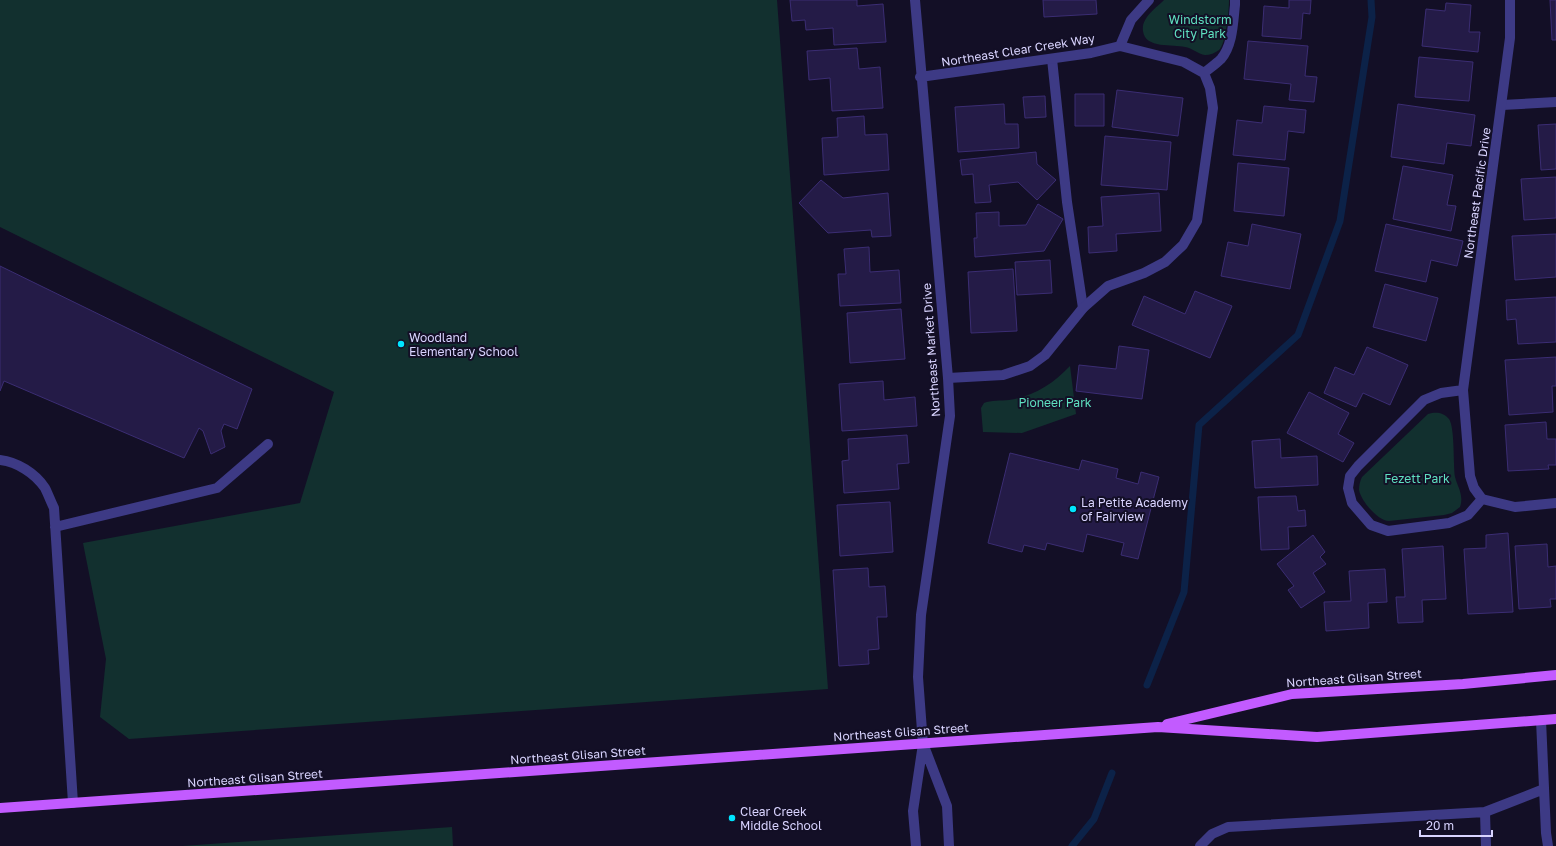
<svg xmlns="http://www.w3.org/2000/svg" width="1556" height="846" viewBox="0 0 1556 846" font-family="'Golos Text',sans-serif">
  <style>
    .green { fill: #12302f }
    .lines { fill: none; stroke-linecap: round; stroke-linejoin: round }
    .stream { stroke: #0c2248; stroke-width: 7 }
    .building { fill: #241b47; stroke: #3b2d73 }
    .service { stroke: #3d3a85; stroke-width: 10 }
    .minor { stroke: #3d3a85; stroke-width: 10 }
    .primary { stroke: #c25bff; stroke-width: 10 }
    .poi-dot { fill: #00e5ff; stroke: #130f26; stroke-width: 1.5 }
    .labels { text-anchor: middle; dominant-baseline: central; stroke-width: 4; stroke-linejoin: round; paint-order: stroke }
    .park-label { font-size: 12px; fill: #5fe0c0; stroke: #130f26 }
    .street-label { font-size: 12px; fill: #d9d4ff; stroke: #130f26 }
    .poi-label { font-size: 12px; fill: #d9d4ff; stroke: #130f26; text-anchor: start }
  </style>
  <rect width="100%" height="100%" fill="#130f26"/>
  <path class="green" d="M 0,0 L 777,0 L 828,689 L 129,739 L 100,717 L 106,659 L 83,543 L 300,503 L 334,392 L 0,227 Z
    M 1164,0 L 1229,0 C 1229,10 1226,44 1219,50 C 1215,53 1210,55 1205,55 C 1198,54 1192,48 1185,47 C 1173,44 1145,49 1143,31 C 1141,18 1156,8 1164,0 Z
    M 1070,366 L 1076,414 L 1022,433 L 983,432 L 981,408 L 984,403 C 991,400 1001,401 1009,400 C 1034,396 1053,384 1070,366 Z
    M 1432,413 C 1438,412 1444,413 1449,419 C 1455,428 1453,463 1455,477 C 1458,488 1464,495 1460,507 L 1452,513 L 1444,515 L 1389,521 C 1378,521 1361,501 1359,490 C 1359,485 1360,481 1362,477 L 1428,414 Z
    M 452,827 L 453,846 L 182,846 Z"/>
  <g class="lines">
    <path class="stream" d="M 1147,685 L 1184,592 L 1199,425 L 1298,335 L 1340,221 L 1372,17 L 1371,0
      M 1072,846 L 1094,819 L 1112,773"/>
  </g>
  <path class="building" d="M 790,0 L 857,0 L 857,6 L 883,4 L 886,42 L 834,45 L 833,28 L 806,30 L 805,20 L 792,21 Z
    M 1043,0 L 1096,0 L 1097,14 L 1044,17 Z
    M 1289,0 L 1311,0 L 1310,14 L 1303,13 L 1301,39 L 1262,36 L 1264,6 L 1289,8 Z
    M 1550,0 L 1556,0 L 1556,40 L 1552,40 Z
    M 1446,3 L 1471,5 L 1469,32 L 1480,32 L 1478,52 L 1422,46 L 1426,9 L 1445,11 Z
    M 1248,41 L 1308,46 L 1305,76 L 1317,77 L 1314,102 L 1289,100 L 1291,84 L 1244,79 Z
    M 857,48 L 859,69 L 880,67 L 883,108 L 832,111 L 830,78 L 809,80 L 807,51 Z
    M 1419,57 L 1473,62 L 1469,101 L 1415,97 Z
    M 1117,90 L 1183,98 L 1178,136 L 1112,127 Z
    M 1075,94 L 1104,94 L 1104,126 L 1075,126 Z
    M 1045,96 L 1046,117 L 1025,118 L 1023,97 Z
    M 1004,104 L 1005,124 L 1018,124 L 1019,148 L 958,152 L 955,107 Z
    M 1398,104 L 1475,115 L 1471,146 L 1447,143 L 1444,164 L 1391,157 Z
    M 1264,106 L 1306,110 L 1304,133 L 1288,131 L 1285,160 L 1233,155 L 1237,120 L 1262,123 Z
    M 864,116 L 865,135 L 887,134 L 889,170 L 824,175 L 822,138 L 838,137 L 837,118 Z
    M 1556,124 L 1556,169 L 1541,170 L 1538,125 Z
    M 1105,136 L 1171,142 L 1167,190 L 1101,185 Z
    M 1036,152 L 1037,164 L 1056,180 L 1037,200 L 1018,182 L 989,185 L 991,202 L 975,203 L 973,174 L 962,175 L 960,160 Z
    M 1238,163 L 1289,168 L 1284,216 L 1234,211 Z
    M 1403,166 L 1453,175 L 1447,205 L 1456,206 L 1451,231 L 1393,219 Z
    M 1556,177 L 1556,218 L 1524,220 L 1521,179 Z
    M 821,180 L 843,198 L 888,193 L 891,236 L 872,237 L 871,230 L 828,233 L 799,203 Z
    M 1159,193 L 1161,231 L 1116,234 L 1117,251 L 1089,253 L 1088,227 L 1103,226 L 1101,197 Z
    M 1038,204 L 1063,219 L 1044,251 L 975,257 L 974,238 L 977,238 L 976,213 L 999,212 L 999,226 L 1026,225 Z
    M 1252,224 L 1301,234 L 1290,289 L 1221,276 L 1228,242 L 1248,246 Z
    M 1386,224 L 1463,241 L 1457,266 L 1431,260 L 1426,282 L 1375,271 Z
    M 1556,234 L 1556,277 L 1515,280 L 1512,236 Z
    M 869,247 L 870,272 L 899,270 L 901,303 L 840,306 L 838,274 L 846,274 L 844,249 Z
    M 1050,260 L 1052,293 L 1017,295 L 1015,262 Z
    M 0,266 L 252,389 L 237,429 L 224,424 L 221,431 L 225,447 L 211,454 L 203,431 L 199,428 L 184,458 L 4,381 L 0,391 Z
    M 1013,269 L 1017,331 L 971,333 L 968,272 Z
    M 1385,284 L 1438,298 L 1426,341 L 1373,327 Z
    M 1195,291 L 1232,306 L 1210,358 L 1132,325 L 1144,296 L 1185,314 Z
    M 1556,297 L 1556,342 L 1518,344 L 1516,319 L 1507,320 L 1506,300 Z
    M 901,309 L 905,359 L 850,363 L 847,313 Z
    M 1119,346 L 1149,350 L 1142,399 L 1076,391 L 1079,365 L 1116,369 Z
    M 1367,347 L 1408,365 L 1390,405 L 1363,393 L 1356,407 L 1324,393 L 1335,367 L 1354,375 Z
    M 1556,357 L 1556,386 L 1552,386 L 1553,412 L 1509,415 L 1505,360 Z
    M 883,381 L 884,400 L 915,397 L 917,426 L 842,431 L 839,384 Z
    M 1309,392 L 1349,413 L 1338,434 L 1354,443 L 1343,462 L 1287,433 Z
    M 1546,422 L 1547,439 L 1556,439 L 1556,465 L 1548,465 L 1549,469 L 1508,471 L 1505,425 Z
    M 907,435 L 909,463 L 897,464 L 899,489 L 844,493 L 842,461 L 849,460 L 848,439 Z
    M 1280,439 L 1281,458 L 1317,456 L 1318,485 L 1255,488 L 1252,441 Z
    M 1010,453 L 1079,470 L 1082,460 L 1118,469 L 1116,478 L 1138,484 L 1141,472 L 1159,477 L 1138,559 L 1121,555 L 1124,543 L 1087,534 L 1083,552 L 1047,543 L 1045,550 L 1024,545 L 1022,552 L 988,543 Z
    M 1296,496 L 1298,511 L 1305,510 L 1306,526 L 1288,527 L 1289,549 L 1261,550 L 1258,497 Z
    M 890,502 L 893,552 L 840,556 L 837,505 Z
    M 1508,533 L 1513,612 L 1468,614 L 1464,549 L 1486,548 L 1486,535 Z
    M 1313,535 L 1325,552 L 1320,557 L 1326,564 L 1313,573 L 1325,592 L 1301,608 L 1288,590 L 1294,586 L 1277,564 Z
    M 1547,544 L 1548,567 L 1556,566 L 1556,599 L 1550,599 L 1551,607 L 1519,609 L 1515,546 Z
    M 1443,546 L 1446,599 L 1422,600 L 1423,622 L 1398,623 L 1396,597 L 1405,597 L 1402,549 Z
    M 868,568 L 869,587 L 885,586 L 887,617 L 877,617 L 879,649 L 868,650 L 869,664 L 839,666 L 833,570 Z
    M 1385,569 L 1387,602 L 1368,603 L 1369,628 L 1326,631 L 1324,602 L 1351,601 L 1349,571 Z"/>
  <g class="lines">
    <path class="service" d="M 1052,59 L 1067,202 L 1083,308
      M 1502,105 L 1556,102
      M 0,460 C 17,462 35,473 45,488 C 48,494 51,502 54,508 L 73,803
      M 55,527 L 217,488 L 268,444
      M 1541,720 L 1546,833 L 1548,846
      M 1200,846 L 1212,834 L 1228,827 L 1485,812
      M 1486,846 L 1485,812 L 1544,789"/>
    <path class="minor" d="M 915,0 L 948,378 L 950,416 L 921,615 L 918,677 L 923,744 L 913,811 L 916,846
      M 1510,0 L 1510,38 L 1463,390 L 1470,476 L 1474,488 L 1482,499 L 1515,507 L 1556,503
      M 1120,46 L 1131,20 L 1149,0
      M 1204,73 C 1210,68 1216,64 1221,59 C 1233,45 1233,22 1235,5 L 1235,0
      M 920,77 L 1091,53 L 1120,46 L 1184,62 L 1204,73 L 1210,88 L 1213,108 L 1197,221 L 1183,245 L 1165,262 L 1144,273 L 1108,286 L 1083,308 L 1045,355 L 1030,366 L 1003,375 L 948,378
      M 1463,390 L 1441,393 L 1424,400 L 1358,466 L 1350,476 L 1348,488 L 1352,503 L 1371,525 L 1388,531 L 1449,523 L 1468,515 L 1482,499
      M 924,746 L 947,806 L 949,846"/>
    <path class="primary" d="M 1167,724 L 1292,694 L 1463,684 L 1556,675
      M 0,808 L 1158,727 L 1317,737 L 1556,719"/>
  </g>
  <g class="poi-dot">
    <circle cx="401" cy="344" r="4"/>
    <circle cx="1073" cy="509" r="4"/>
    <circle cx="732" cy="818" r="4"/>
  </g>
  <g class="labels">
    <g class="park-label">
      <text x="1200" y="19">Windstorm<tspan x="1200" dy="14">City Park</tspan></text>
      <text x="1055" y="402">Pioneer Park</text>
      <text x="1417" y="478">Fezett Park</text>
    </g>
    <g class="street-label">
      <text transform="translate(1018 50) rotate(-9)">Northeast Clear Creek Way</text>
      <text transform="translate(1477 193) rotate(-82)">Northeast Pacific Drive</text>
      <text transform="translate(931 350) rotate(-94)">Northeast Market Drive</text>
      <text transform="translate(1354 678) rotate(-4)">Northeast Glisan Street</text>
      <text transform="translate(901 732) rotate(-4)">Northeast Glisan Street</text>
      <text transform="translate(578 755) rotate(-4)">Northeast Glisan Street</text>
      <text transform="translate(255 778) rotate(-4)">Northeast Glisan Street</text>
    </g>
    <g class="poi-label">
      <text x="409" y="337">Woodland<tspan x="409" dy="14">Elementary School</tspan></text>
      <text x="1081" y="502">La Petite Academy<tspan x="1081" dy="14">of Fairview</tspan></text>
      <text x="740" y="811">Clear Creek<tspan x="740" dy="14">Middle School</tspan></text>
    </g>
  </g>
  <path d="M1420 830v6h72v-6" fill="none" stroke="#d9d4ff" stroke-width="2"/>
  <text x="1426" y="830" font-size="12" fill="#d9d4ff" stroke="#130f26" stroke-width="3" paint-order="stroke">20 m</text>
</svg>
